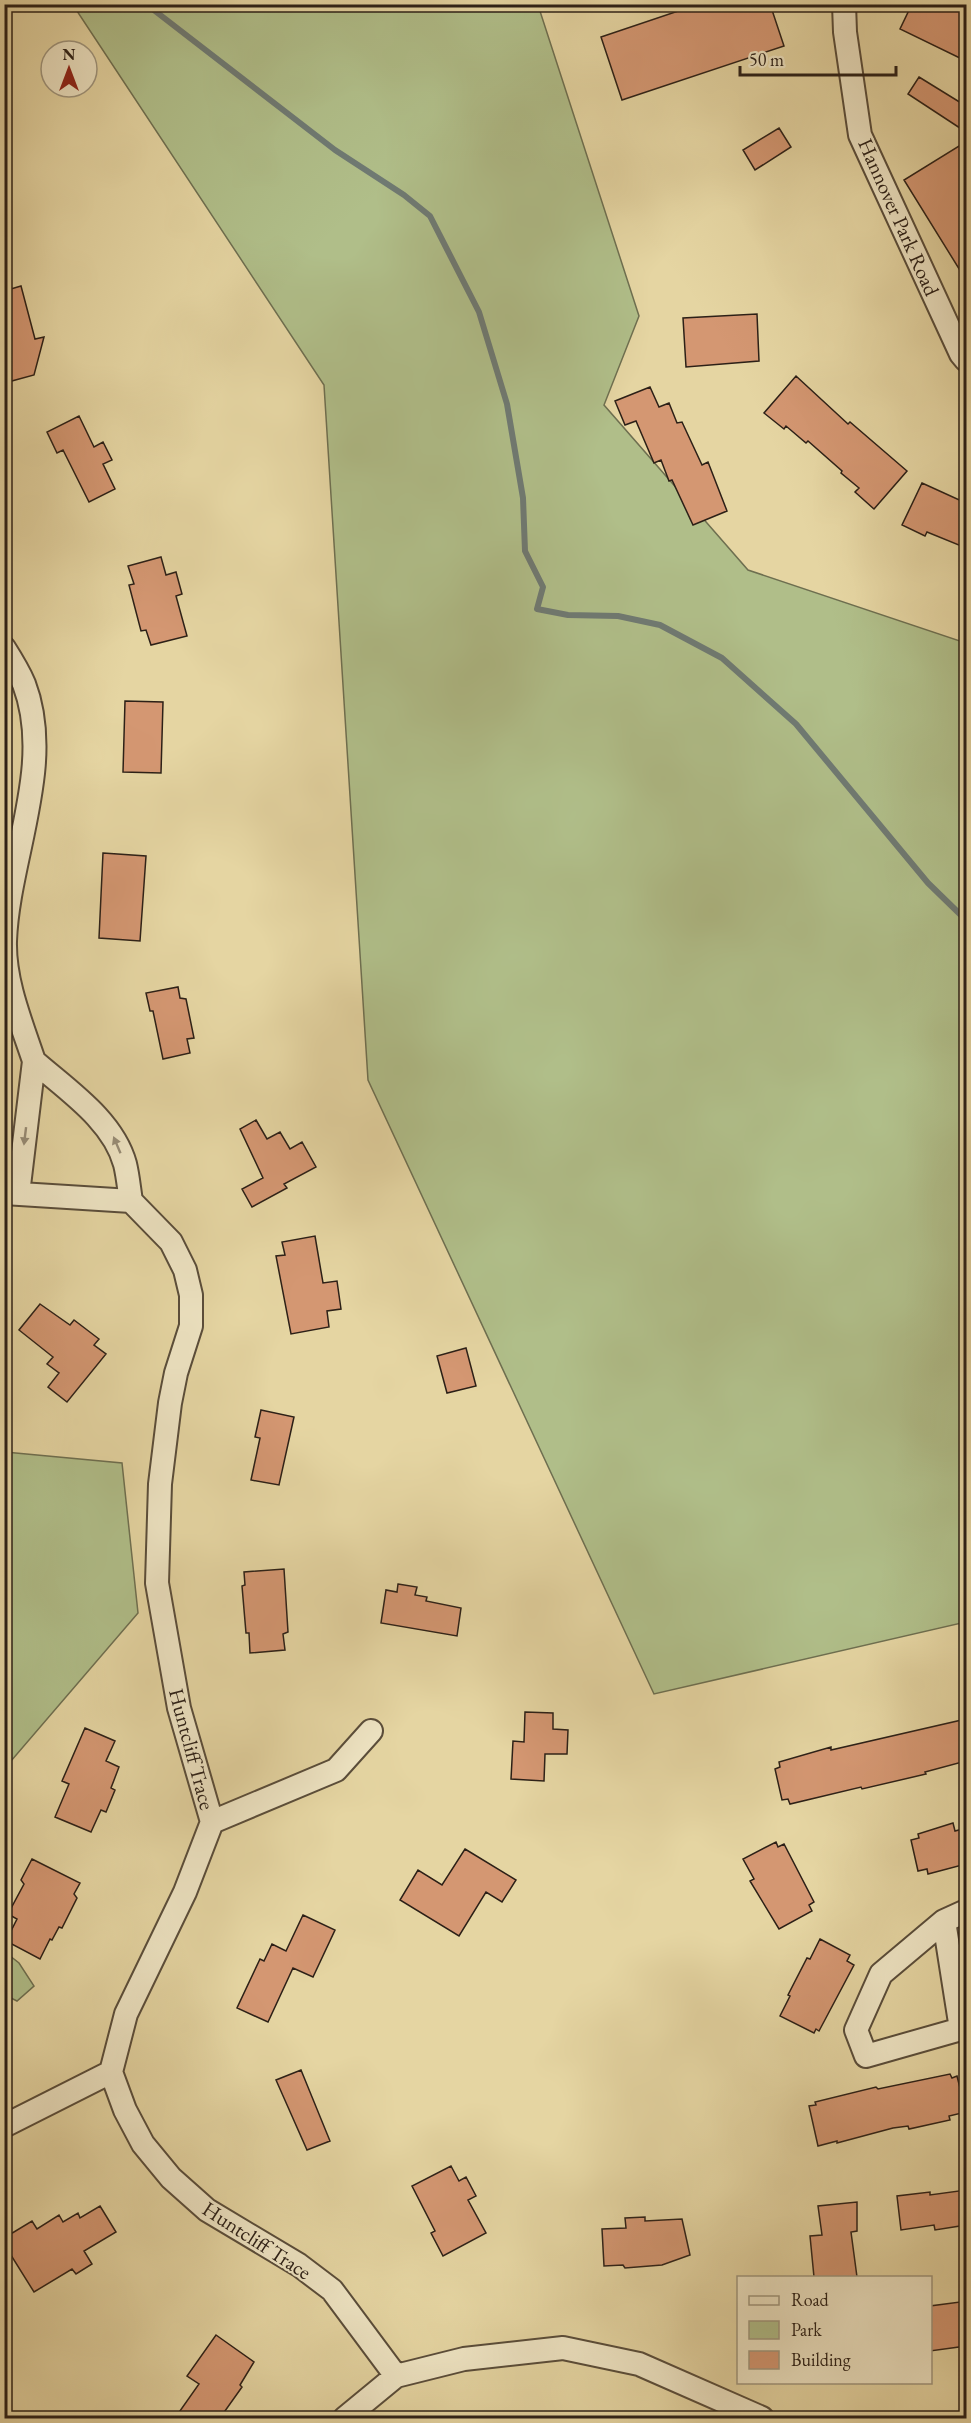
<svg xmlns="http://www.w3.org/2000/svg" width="971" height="2423" viewBox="0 0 971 2423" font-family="'EB Garamond',serif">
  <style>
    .green { fill: #b0be89; stroke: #6e6f50; stroke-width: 1.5 }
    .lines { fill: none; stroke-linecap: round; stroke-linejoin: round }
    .stream { stroke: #6f7a73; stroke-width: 6 }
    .building { fill: #d49772; stroke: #2c2017; stroke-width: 1.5 }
    .minor-casing { stroke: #5a4d3a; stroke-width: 26 }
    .minor { stroke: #eee4c3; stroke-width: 22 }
    .oneway { fill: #978c76 }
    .labels { text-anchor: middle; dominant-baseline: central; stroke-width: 4.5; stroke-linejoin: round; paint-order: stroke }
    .street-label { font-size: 21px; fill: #2c2017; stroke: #eee4c3 }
  </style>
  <rect width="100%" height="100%" fill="#e5d5a2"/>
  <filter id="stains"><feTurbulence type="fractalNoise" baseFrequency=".00333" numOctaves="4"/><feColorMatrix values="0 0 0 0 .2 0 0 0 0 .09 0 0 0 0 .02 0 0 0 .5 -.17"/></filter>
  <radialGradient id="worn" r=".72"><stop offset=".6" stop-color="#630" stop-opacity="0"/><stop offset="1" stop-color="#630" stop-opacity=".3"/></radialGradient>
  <path class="green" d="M 73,5 L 538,5 L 639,316 L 604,405 L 748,570 L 963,642 L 966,651 L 966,1622 L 654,1694 L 368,1080 L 324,385 Z
    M 5,1452 L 122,1463 L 138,1613 L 5,1768 Z
    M 5,1952 L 19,1963 L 34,1986 L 17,2001 L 5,1995 Z"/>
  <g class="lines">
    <path class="stream" d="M 146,4 L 335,150 L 404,195 L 430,216 L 479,312 L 507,404 L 523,498 L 525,551 L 543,587 L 537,609 L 568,615 L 618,616 L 660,625 L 722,658 L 796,724 L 928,883 L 966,920"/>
  </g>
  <path class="building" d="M 699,4 L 770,4 L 784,46 L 622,100 L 601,37 Z
    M 912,4 L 966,4 L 966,61 L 900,29 Z
    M 919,77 L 966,106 L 966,132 L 908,94 Z
    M 779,128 L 791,147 L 755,170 L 743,150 Z
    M 959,146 L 966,158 L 966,280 L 904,180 Z
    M 21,286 L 35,339 L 44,337 L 34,375 L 8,382 L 4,370 L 4,291 Z
    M 757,314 L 759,361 L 686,367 L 683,318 Z
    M 796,376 L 848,424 L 850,422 L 907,471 L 874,509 L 855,492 L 859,488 L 841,473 L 842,471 L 808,441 L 806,443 L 786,426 L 784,429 L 764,413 Z
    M 650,387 L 659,407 L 669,403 L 677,423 L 682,422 L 702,465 L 708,462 L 727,511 L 693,525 L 672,480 L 669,481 L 661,460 L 654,463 L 636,421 L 625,425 L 615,401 Z
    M 79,416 L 94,447 L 103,442 L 112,460 L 103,464 L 115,489 L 89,502 L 63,450 L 57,453 L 47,432 Z
    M 922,483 L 966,503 L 966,548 L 927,532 L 925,536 L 902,525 Z
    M 161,557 L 166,575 L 176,572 L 182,594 L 176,596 L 187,636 L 151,645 L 146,630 L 141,631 L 129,585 L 134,584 L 128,566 Z
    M 125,701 L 163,702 L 161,773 L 123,772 Z
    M 103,853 L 146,856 L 140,941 L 99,938 Z
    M 178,987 L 180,998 L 186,999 L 194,1038 L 187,1039 L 190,1053 L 163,1059 L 153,1011 L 150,1011 L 146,993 Z
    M 256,1120 L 267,1139 L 280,1132 L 290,1149 L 302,1142 L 316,1167 L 284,1184 L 287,1188 L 252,1207 L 242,1189 L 263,1178 L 240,1129 Z
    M 315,1236 L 323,1283 L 337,1281 L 341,1309 L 327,1311 L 329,1327 L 291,1334 L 276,1256 L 285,1255 L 282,1242 Z
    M 40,1304 L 70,1325 L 74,1320 L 99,1339 L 94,1345 L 106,1354 L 67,1402 L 48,1387 L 59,1373 L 47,1364 L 53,1357 L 19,1330 Z
    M 466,1348 L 476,1386 L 447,1393 L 437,1356 Z
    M 261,1410 L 294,1417 L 279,1485 L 251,1480 L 260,1438 L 255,1437 Z
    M 284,1569 L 288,1632 L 283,1634 L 285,1650 L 250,1653 L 249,1633 L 246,1633 L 242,1586 L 245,1585 L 244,1572 Z
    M 398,1584 L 417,1587 L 415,1595 L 427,1597 L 426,1601 L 461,1608 L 457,1636 L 381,1623 L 386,1590 L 397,1592 Z
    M 525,1712 L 553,1713 L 553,1729 L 568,1730 L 567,1754 L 545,1754 L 544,1781 L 511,1779 L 513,1741 L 524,1742 Z
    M 966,1719 L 966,1761 L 925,1772 L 926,1774 L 862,1789 L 861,1787 L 790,1804 L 788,1799 L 782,1800 L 775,1769 L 780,1767 L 779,1762 L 831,1747 L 831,1750 Z
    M 85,1728 L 115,1741 L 106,1761 L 119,1767 L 111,1788 L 115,1790 L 106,1812 L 101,1810 L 91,1832 L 55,1817 L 69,1784 L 62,1781 Z
    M 953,1823 L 955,1831 L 966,1828 L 966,1864 L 928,1874 L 927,1869 L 918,1871 L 911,1840 L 919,1838 L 918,1834 Z
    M 776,1842 L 778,1847 L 784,1844 L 814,1902 L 809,1905 L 812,1911 L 779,1929 L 750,1881 L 754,1879 L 743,1859 Z
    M 465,1849 L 516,1880 L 502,1902 L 486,1892 L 459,1936 L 400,1900 L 418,1870 L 442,1885 Z
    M 32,1859 L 80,1883 L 74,1894 L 77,1898 L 62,1928 L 59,1927 L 52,1940 L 50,1939 L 40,1959 L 6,1941 L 17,1919 L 8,1914 L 24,1884 L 21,1880 Z
    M 303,1915 L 335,1930 L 313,1977 L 293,1968 L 268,2022 L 237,2008 L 260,1959 L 264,1961 L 272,1944 L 286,1951 Z
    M 820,1939 L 850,1955 L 847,1961 L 854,1965 L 819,2031 L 816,2029 L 814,2033 L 780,2016 L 790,1996 L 788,1995 L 807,1958 L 810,1959 Z
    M 301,2070 L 330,2141 L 307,2150 L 276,2080 Z
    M 950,2074 L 952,2078 L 957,2076 L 966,2112 L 949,2116 L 950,2120 L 909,2129 L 908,2126 L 893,2128 L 837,2143 L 837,2141 L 818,2146 L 809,2106 L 816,2105 L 815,2102 L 876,2087 L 878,2089 Z
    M 451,2166 L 459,2181 L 466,2177 L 476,2196 L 468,2200 L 486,2233 L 443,2256 L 431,2233 L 435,2231 L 412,2186 Z
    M 966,2190 L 966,2225 L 935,2230 L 934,2225 L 901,2230 L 897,2196 L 930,2192 L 930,2195 Z
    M 857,2202 L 857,2231 L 851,2232 L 857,2277 L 814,2277 L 810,2236 L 822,2235 L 818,2206 Z
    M 100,2206 L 116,2232 L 84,2251 L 92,2264 L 76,2274 L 72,2269 L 34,2292 L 4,2244 L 4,2238 L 32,2221 L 37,2229 L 59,2215 L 63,2222 L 78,2213 L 80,2218 Z
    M 645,2217 L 645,2221 L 682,2219 L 690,2255 L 662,2265 L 625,2268 L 623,2265 L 604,2266 L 602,2229 L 626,2228 L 625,2218 Z
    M 960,2302 L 961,2306 L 966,2305 L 966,2346 L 930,2351 L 930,2306 Z
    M 216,2335 L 254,2362 L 240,2385 L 242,2387 L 220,2418 L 175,2418 L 199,2384 L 187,2376 Z"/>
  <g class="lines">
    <defs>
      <path id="minor" d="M 844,4 L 845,32 L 860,135 L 961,354 L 966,360
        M 4,648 C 11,659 19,672 24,684 C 55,765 8,858 5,941 C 4,982 21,1022 34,1061
        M 4,1193 L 131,1201 L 171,1242 L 185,1270 L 191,1295 L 191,1326 L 176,1373 L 170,1403 L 160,1484 L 157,1583 L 179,1708 L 212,1822 L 185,1892 L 126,2014 L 111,2072 L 125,2110 L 143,2144 L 171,2178 L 207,2210 L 299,2265 L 332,2290 L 396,2376
        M 18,1194 L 34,1061 C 67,1090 113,1120 125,1164 C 128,1176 129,1189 131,1201
        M 212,1822 L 336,1770 L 371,1731
        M 944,1921 L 961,2029 L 866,2056 L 856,2030 L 881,1974 L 944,1921 L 966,1911
        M 4,2126 L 111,2072
        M 345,2418 L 396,2376 L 464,2359 L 563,2348 L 639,2364 L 762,2418"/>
    </defs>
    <use href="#minor" class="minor-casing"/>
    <use href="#minor" class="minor"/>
  </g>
  <defs><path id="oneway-solid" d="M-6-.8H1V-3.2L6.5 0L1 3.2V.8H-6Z" transform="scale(1.5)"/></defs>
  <g class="oneway">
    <use href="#oneway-solid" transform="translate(25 1136) rotate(97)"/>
    <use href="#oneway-solid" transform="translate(117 1145) rotate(-113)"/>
  </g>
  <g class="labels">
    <g class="street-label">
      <text transform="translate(899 217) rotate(66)">Hannover Park Road</text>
      <text transform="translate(192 1749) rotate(75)">Huntcliff Trace</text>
      <text transform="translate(257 2240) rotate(33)">Huntcliff Trace</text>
    </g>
  </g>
  <rect width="971" height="2423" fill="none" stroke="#e5d5a2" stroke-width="24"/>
  <rect x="6" y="6" width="959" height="2411" fill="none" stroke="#2c2017" stroke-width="3"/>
  <rect x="12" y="12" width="947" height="2399" fill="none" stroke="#2c2017" stroke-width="1.5"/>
  <rect x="737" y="2276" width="195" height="108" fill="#eee4c3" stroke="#a0967e" stroke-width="1.5"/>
  <rect x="749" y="2296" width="30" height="9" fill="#eee4c3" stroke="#a0967e" stroke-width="1.5"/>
  <text x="791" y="2306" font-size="18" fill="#2c2017">Road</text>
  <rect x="749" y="2321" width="30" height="18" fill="#b0be89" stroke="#a0967e" stroke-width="1.5"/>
  <text x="791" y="2336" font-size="18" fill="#2c2017">Park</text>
  <rect x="749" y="2351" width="30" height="18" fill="#d49772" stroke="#a0967e" stroke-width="1.5"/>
  <text x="791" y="2366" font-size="18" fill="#2c2017">Building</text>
  <g transform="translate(69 69)"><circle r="28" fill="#eee4c3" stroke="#a0967e" stroke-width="1.5"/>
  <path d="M0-4.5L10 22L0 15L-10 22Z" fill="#8f2418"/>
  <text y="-9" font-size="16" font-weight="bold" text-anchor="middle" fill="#2c2017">N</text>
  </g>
  <path d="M740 66v9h156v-9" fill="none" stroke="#2c2017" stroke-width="3"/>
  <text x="749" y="66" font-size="18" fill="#2c2017" stroke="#eee4c3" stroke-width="4.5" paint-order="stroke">50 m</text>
  <rect width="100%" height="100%" filter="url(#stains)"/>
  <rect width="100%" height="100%" fill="url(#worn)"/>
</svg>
